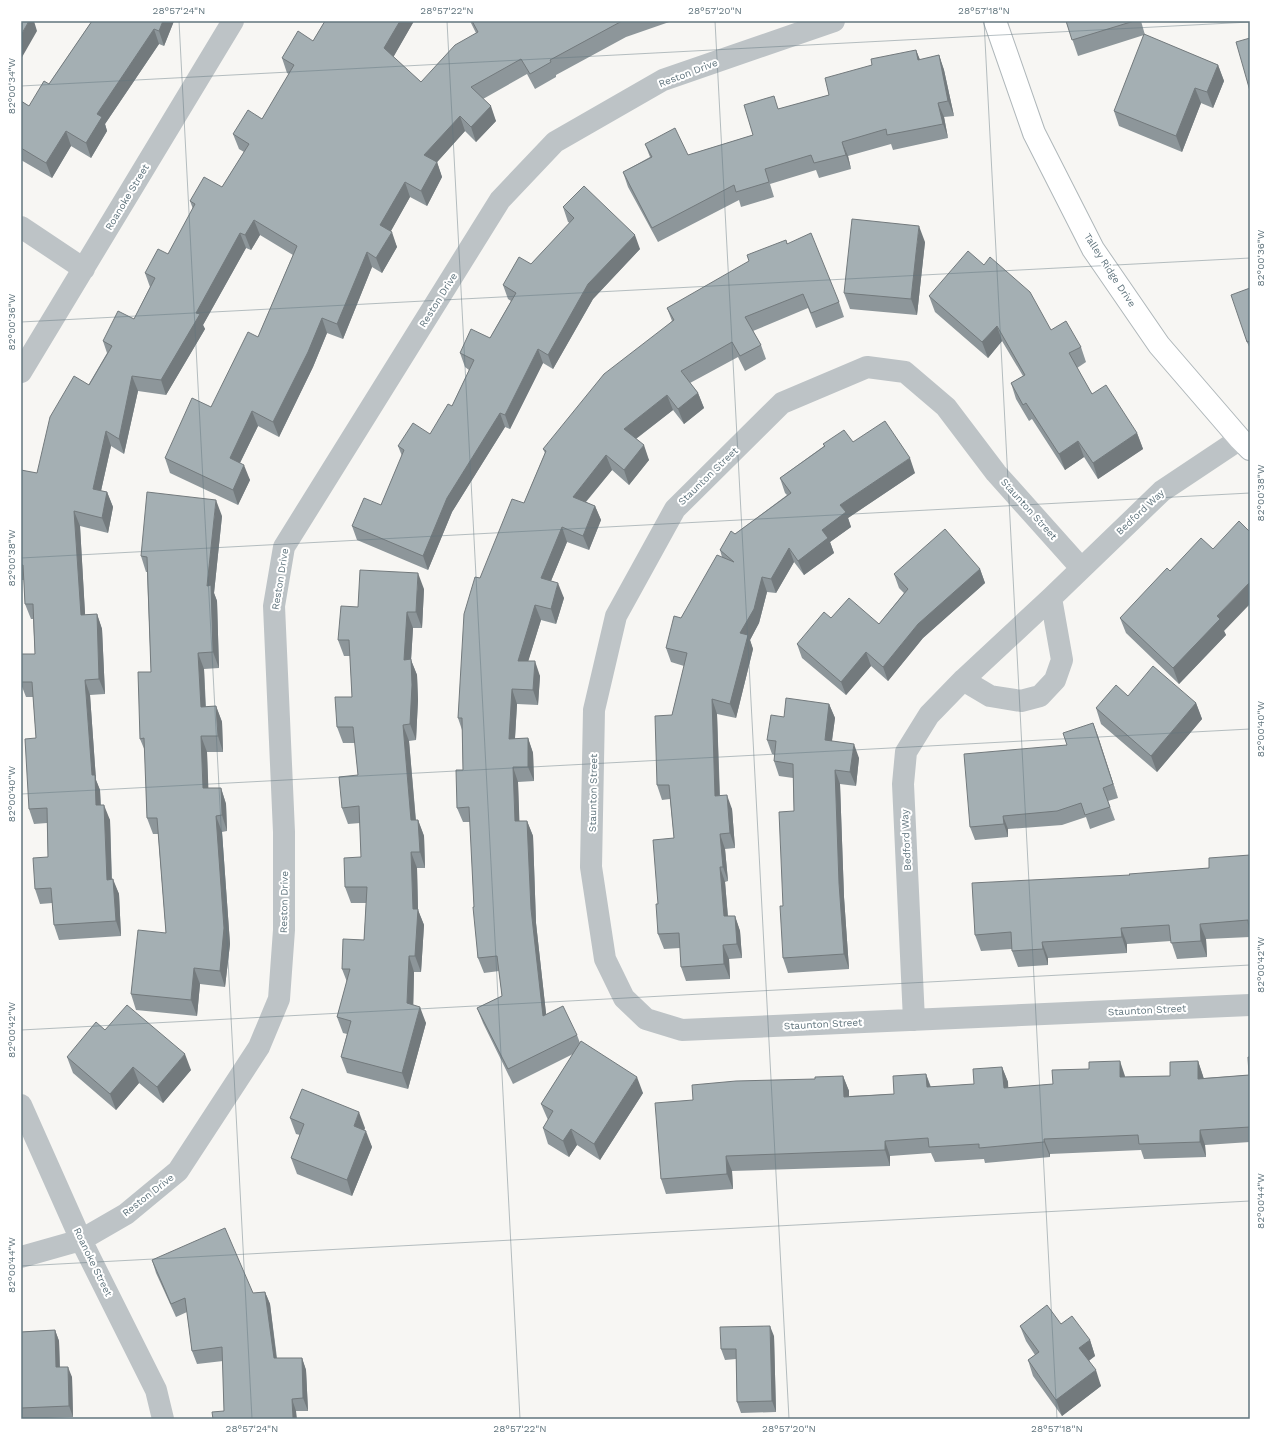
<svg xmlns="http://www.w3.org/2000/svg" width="1271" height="1440" viewBox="0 0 1271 1440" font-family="'Work Sans',sans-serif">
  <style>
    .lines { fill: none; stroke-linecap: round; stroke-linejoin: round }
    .secondary-casing { stroke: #afb7ba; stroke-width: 24 }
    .street { stroke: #bdc3c6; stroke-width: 22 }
    .secondary { stroke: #fff; stroke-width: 22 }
    .wall { fill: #8d969a }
    .shaded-wall { fill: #737a7d }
    .building { fill: #a4afb3; stroke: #737a7d }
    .ticks { fill: none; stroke: #61757e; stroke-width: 1; stroke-opacity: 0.45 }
    .labels { text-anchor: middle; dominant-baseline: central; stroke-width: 4; stroke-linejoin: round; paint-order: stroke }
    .street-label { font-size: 10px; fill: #61757e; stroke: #fff }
    .neatline { fill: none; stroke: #61757e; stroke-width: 1.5 }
    .ticks-label { font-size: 10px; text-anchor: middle; fill: #61757e }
  </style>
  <rect width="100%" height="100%" fill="#f7f6f3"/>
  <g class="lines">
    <defs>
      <path id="secondary" d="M 995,21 L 1034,133 L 1093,249 L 1159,345 L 1240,439 L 1250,449"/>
    </defs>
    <use href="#secondary" class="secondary-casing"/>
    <path class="street" d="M 21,227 L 84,269
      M 21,372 L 233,21
      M 1081,568 L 996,473 L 946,407 L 905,372 L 867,367 L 782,403 L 675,509 L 616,616 L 594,710 L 591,867 L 605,959 L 624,998 L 646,1019 L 682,1030 L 1250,1005
      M 963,680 L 990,696 L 1021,701 L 1040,696 L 1055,680 L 1062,660 L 1051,598
      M 914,1020 L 903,784 L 906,752 L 929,715 L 963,680 L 1051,598 L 1162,491 L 1240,439
      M 21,1105 L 81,1240 L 156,1390 L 163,1419
      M 21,1257 L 81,1240 L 126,1214 L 178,1171 L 259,1047 L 279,999 L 284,930 L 284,832 L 274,606 L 284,547 L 500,200 L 555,142 L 663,80 L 834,21"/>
    <use href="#secondary" class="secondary"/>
  </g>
  <path class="wall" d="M 92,21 L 174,21 L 164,46 L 159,44 L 105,124 L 107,131 L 91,158 L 71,146 L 52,178 L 21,160 L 21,101 L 29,106 L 49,84 Z
    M 325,21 L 414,21 L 393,57 L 421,82 L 476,33 L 470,21 L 672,21 L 626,37 L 556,75 L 556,77 L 535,89 L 527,74 L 483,99 L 496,121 L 476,142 L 465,131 L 437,162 L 442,177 L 427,206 L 410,197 L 390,232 L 397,247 L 382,273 L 372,267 L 343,339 L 327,333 L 313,367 L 279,437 L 258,426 L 240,463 L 250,480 L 238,505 L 170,473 L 165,458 L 211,407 L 258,337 L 293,255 L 260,235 L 251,250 L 246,248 L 203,325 L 205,329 L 166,395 L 138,391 L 124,454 L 111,446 L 101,491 L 107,492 L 113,507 L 108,533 L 80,526 L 85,615 L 97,614 L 102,629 L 105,694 L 90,695 L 96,780 L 100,790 L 101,805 L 110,820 L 112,879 L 119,894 L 121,936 L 59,940 L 54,925 L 52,903 L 40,904 L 35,889 L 48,857 L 47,823 L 34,824 L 29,809 L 36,738 L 33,697 L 26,697 L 21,684 L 21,654 L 35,654 L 33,619 L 31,619 L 25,604 L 24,580 L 21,580 L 21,471 L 37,473 L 107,353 L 103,341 L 134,319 L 150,287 L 145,273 L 168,254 L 193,209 L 190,201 L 222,187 L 244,152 L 239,149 L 233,134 L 262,119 L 289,74 L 287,73 L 282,58 L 313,41 Z
    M 1066,21 L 1141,21 L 1145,35 L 1218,65 L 1224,81 L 1213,108 L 1201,103 L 1182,152 L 1119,126 L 1114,111 L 1144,35 L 1078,56 Z
    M 916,50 L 920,60 L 939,55 L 944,70 L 954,116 L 944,117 L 948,138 L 893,150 L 891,144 L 848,156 L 851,169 L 819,178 L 816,170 L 770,184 L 774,197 L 741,207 L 739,200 L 658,242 L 628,187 L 623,172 L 650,157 L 645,144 L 688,155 L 753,135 L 779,109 L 829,95 L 872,65 Z
    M 563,207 L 640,249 L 593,299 L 553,369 L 543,363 L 510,429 L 505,427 L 452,512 L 428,570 L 357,540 L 352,526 L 381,505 L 402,456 L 398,446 L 430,434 L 452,406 L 469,370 L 465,367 L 460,353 L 490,338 L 511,301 L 508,299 L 503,285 L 531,264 L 570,223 L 568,222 Z
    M 925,242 L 917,315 L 850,309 L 844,293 Z
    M 787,243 L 839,302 L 844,317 L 816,328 L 808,308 L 753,331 L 761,345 L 766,359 L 745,371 L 738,357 L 690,383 L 698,393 L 704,408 L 684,424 L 673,410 L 636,439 L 649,460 L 629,485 L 612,470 L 586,502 L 595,506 L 601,520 L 589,550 L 567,542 L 551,581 L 564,598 L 556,624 L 541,620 L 528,661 L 540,676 L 538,705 L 517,704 L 515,739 L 528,738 L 533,753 L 534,781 L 518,782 L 519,821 L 527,821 L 533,836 L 536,923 L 546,1014 L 577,1035 L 580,1043 L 643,1093 L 600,1160 L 577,1145 L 569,1157 L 548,1144 L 543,1128 L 548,1120 L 541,1104 L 573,1054 L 513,1084 L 483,1023 L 477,1008 L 502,996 L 499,971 L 484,973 L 478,958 L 474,907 L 470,822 L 463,822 L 457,808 L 463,770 L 462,730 L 458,718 L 480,578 L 524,503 L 545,453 L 543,449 L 672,321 L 667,308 Z
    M 1250,288 L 1250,349 L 1247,342 Z
    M 929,296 L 1051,330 L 1081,347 L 1086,362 L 1077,368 L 1092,394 L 1137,433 L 1143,449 L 1098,479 L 1084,457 L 1065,470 L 1032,419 L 1029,421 L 1016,399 L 1011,383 L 1023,376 L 1002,341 L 988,358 L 935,312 Z
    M 853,442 L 915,473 L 848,518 L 851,527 L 830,542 L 834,553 L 804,575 L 794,562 L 776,593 L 767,592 L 759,623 L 750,640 L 753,649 L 736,718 L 717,714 L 720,795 L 732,809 L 735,848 L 725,849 L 728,881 L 725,882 L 728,916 L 735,916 L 740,931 L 742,958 L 729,959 L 730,979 L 686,981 L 681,967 L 680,948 L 664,949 L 658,934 L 658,904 L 674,838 L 670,799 L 662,800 L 657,785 L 672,715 L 684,666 L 671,662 L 666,648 L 681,618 L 722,557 L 720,550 L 735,534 L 787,495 L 785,493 L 780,478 L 824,446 L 823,444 Z
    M 222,516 L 214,593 L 217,601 L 219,668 L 204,669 L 206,707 L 216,706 L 222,722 L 223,752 L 207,752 L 208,788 L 221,788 L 226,804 L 227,831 L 222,832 L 230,944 L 225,987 L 200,984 L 197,1016 L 136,1010 L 131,994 L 166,933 L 158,834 L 153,834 L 147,818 L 145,751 L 140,739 L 151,672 L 147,572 L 146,572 L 141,556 Z
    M 980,569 L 985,583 L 923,638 L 888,681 L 871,666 L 846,695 L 802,658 L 797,644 L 831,618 L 879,624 L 904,593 L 899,588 L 894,574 Z
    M 424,589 L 422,628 L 413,628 L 411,660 L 417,675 L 418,700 L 416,740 L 409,741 L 416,820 L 418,820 L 424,836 L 425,868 L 417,868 L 418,910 L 424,925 L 421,972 L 414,972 L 413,1005 L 426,1023 L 408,1089 L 347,1073 L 341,1057 L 347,1034 L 343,1033 L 337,1017 L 347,982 L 342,969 L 364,940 L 366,903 L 351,903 L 345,887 L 361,857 L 360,823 L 348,824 L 342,808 L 358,775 L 355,743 L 343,743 L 337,727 L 352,697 L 350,656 L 344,656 L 338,640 L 358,607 Z
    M 1120,618 L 1224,631 L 1226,635 L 1179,684 L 1126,633 Z
    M 1128,696 L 1196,703 L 1202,719 L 1157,772 L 1101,724 L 1096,708 Z
    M 829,704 L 835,718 L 832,741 L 859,758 L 856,786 L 840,784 L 844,897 L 849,969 L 788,973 L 783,958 L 783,906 L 794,811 L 793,778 L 779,776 L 774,761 L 775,755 L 772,754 L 767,740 L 784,717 Z
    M 1093,723 L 1118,798 L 1108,801 L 1115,820 L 1090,829 L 1086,817 L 1062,825 L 1008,829 L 1008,837 L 975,840 L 970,827 Z
    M 1250,855 L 1250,938 L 1250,937 L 1206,939 L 1207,957 L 1177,959 L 1171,941 L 1127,944 L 1127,953 L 1048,958 L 1048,965 L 1018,967 L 1012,951 L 1012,949 L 981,951 L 975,935 L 1130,875 L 1209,868 Z
    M 105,1030 L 191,1070 L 163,1103 L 139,1083 L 116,1110 L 73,1073 L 67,1057 Z
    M 1250,1057 L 1250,1142 L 1205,1145 L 1206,1157 L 1144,1159 L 1141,1150 L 1050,1154 L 1050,1157 L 985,1163 L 984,1159 L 935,1162 L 931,1153 L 890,1156 L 890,1166 L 732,1171 L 733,1189 L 666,1194 L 661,1179 L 693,1100 L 815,1079 L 843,1076 L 849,1091 L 849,1096 L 894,1094 L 926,1074 L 931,1087 L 974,1084 L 1002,1067 L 1008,1082 L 1008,1088 L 1053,1084 L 1125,1076 L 1125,1077 L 1170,1076 L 1198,1061 L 1203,1076 L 1204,1078 L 1249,1075 Z
    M 290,1118 L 365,1128 L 364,1130 L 372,1147 L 352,1196 L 297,1174 L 291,1158 L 300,1135 L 296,1134 Z
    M 152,1260 L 253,1293 L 265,1292 L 270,1304 L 277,1358 L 302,1358 L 306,1370 L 308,1411 L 224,1411 L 223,1361 L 197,1364 L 192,1351 L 187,1312 L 176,1317 L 156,1273 Z
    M 1061,1324 L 1090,1340 L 1095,1356 L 1089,1361 L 1101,1386 L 1062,1416 L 1033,1376 L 1028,1360 L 1035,1355 L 1026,1341 L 1020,1326 Z
    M 55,1330 L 59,1341 L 60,1367 L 72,1377 L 73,1417 L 21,1419 L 21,1332 Z
    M 774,1336 L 776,1412 L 741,1413 L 737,1402 L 736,1359 L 725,1360 L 721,1349 Z"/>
  <path class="shaded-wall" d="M 29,21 L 34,21 L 37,31 L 21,59 L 21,35 Z
    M 163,21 L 174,21 L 164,46 L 159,31 Z
    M 400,21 L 414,21 L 390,63 L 384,48 Z
    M 154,29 L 159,44 L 105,124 L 107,131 L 91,158 L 86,143 L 97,114 Z
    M 916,50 L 922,65 L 918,60 Z
    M 939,55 L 944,70 L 954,116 L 948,101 Z
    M 1218,65 L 1224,81 L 1213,108 L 1207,92 Z
    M 1195,88 L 1201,103 L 1182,152 L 1176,136 Z
    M 938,103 L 944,117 L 948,138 L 943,124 Z
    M 491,106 L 496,121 L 476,142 L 471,127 Z
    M 460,116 L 465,131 L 430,170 L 424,155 Z
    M 66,131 L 71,146 L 52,178 L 46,163 Z
    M 842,142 L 848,156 L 851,169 L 846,155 Z
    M 437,162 L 442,177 L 427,206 L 421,191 Z
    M 405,182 L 410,197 L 386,240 L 380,225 Z
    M 254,220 L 260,235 L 251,250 L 245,235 Z
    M 919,226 L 925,242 L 917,315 L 911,299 Z
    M 392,232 L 397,247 L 382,273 L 376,258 Z
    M 240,233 L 246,248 L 203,325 L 205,329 L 166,395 L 161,380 L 196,313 Z
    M 635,235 L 640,249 L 593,299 L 553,369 L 548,355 L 588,284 Z
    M 367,252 L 372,267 L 343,339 L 337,324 Z
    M 322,318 L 327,333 L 313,367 L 279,437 L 273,422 Z
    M 997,326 L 1002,341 L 988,358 L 982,342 Z
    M 538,349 L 543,363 L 510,429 L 505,415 Z
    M 132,376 L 138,391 L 124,454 L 119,439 Z
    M 698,393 L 704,408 L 684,424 L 678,409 Z
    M 667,395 L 673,410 L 629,444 L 624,429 Z
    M 252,411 L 258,426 L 235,473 L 230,458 Z
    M 500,413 L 505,427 L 452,512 L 428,570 L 423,556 L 447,498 Z
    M 106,431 L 111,446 L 98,504 L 93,489 Z
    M 1137,433 L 1143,449 L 1098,479 L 1093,463 Z
    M 1078,441 L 1084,457 L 1065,470 L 1059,454 Z
    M 644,445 L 649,460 L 629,485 L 624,470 Z
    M 606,455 L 612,470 L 578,511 L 573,497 Z
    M 910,458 L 915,473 L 848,518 L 851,527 L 830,542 L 834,553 L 804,575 L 798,561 L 840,505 Z
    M 244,465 L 250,480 L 238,505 L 233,490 Z
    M 107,492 L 113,507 L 108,533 L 102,518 Z
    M 216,500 L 222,516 L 214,593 L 217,601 L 219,668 L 213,652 L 207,586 Z
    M 595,506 L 601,520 L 589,550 L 583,536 Z
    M 74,511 L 80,526 L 86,630 L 81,615 Z
    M 562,527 L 567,542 L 546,593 L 541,578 Z
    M 789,548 L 794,562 L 776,593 L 771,579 Z
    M 980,569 L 985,583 L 923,638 L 888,681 L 883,667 L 918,624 Z
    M 418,573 L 424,589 L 422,628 L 416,612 Z
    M 762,577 L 767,592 L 759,623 L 750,640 L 753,649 L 736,718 L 730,704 L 740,633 Z
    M 1250,582 L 1250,604 L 1224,631 L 1226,635 L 1179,684 L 1173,668 L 1217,616 Z
    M 558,583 L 564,598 L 556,624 L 551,609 Z
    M 535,605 L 541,620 L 524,675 L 518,661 Z
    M 407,612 L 413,628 L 411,660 L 417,675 L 418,700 L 416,740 L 410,724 L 404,660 Z
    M 97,614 L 102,629 L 105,694 L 99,679 Z
    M 866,652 L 871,666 L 846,695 L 841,682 Z
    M 198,653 L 204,669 L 206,723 L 201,707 Z
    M 535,661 L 540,676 L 538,705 L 533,690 Z
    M 85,680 L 90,695 L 96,780 L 100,790 L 101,820 L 96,805 L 92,775 Z
    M 512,689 L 517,704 L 514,753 L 509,739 Z
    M 712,699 L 717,714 L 720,810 L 715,796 Z
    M 1196,703 L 1202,719 L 1157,772 L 1151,756 Z
    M 829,704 L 835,718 L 830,754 L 825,740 Z
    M 216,706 L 222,722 L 223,752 L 218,736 Z
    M 1093,723 L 1098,736 L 1118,798 L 1113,784 Z
    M 403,725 L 409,741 L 417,836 L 411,820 Z
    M 201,736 L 207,752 L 209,804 L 203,788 Z
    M 528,738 L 533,753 L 534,781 L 528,767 Z
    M 854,744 L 859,758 L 856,786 L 850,772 Z
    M 513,767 L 518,782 L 520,836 L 515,821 Z
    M 835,770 L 840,784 L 844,897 L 849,969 L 844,954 L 839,883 Z
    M 221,788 L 226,804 L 227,831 L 222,815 Z
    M 727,795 L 732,809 L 735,848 L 730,833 Z
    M 104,805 L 110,820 L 112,895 L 107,880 Z
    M 216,816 L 222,832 L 230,944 L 225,987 L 220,971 Z
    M 1003,816 L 1008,829 L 1008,837 L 1004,824 Z
    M 418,820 L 424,836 L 425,868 L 420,852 Z
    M 527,821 L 533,836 L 536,923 L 548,1031 L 543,1016 L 531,909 Z
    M 720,834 L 725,849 L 728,881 L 723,867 Z
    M 411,852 L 417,868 L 418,910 L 424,925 L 421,972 L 415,956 Z
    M 720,867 L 725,882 L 729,931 L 724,916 Z
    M 113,879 L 119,894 L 121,936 L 116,921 Z
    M 735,916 L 740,931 L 742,958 L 737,944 Z
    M 1200,924 L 1206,939 L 1207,957 L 1201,941 Z
    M 1121,928 L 1127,944 L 1127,953 L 1122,937 Z
    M 1042,942 L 1048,958 L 1048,965 L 1043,949 Z
    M 723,945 L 729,959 L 730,979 L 724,964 Z
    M 409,956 L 414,972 L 413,1019 L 407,1003 Z
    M 194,968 L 200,984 L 197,1016 L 191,1000 Z
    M 420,1007 L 426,1023 L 408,1089 L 402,1073 Z
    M 185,1054 L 191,1070 L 163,1103 L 157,1087 Z
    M 1120,1061 L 1125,1076 L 1126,1092 L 1120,1077 Z
    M 1198,1061 L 1203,1076 L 1204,1094 L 1198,1079 Z
    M 133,1067 L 139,1083 L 116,1110 L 110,1094 Z
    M 1002,1067 L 1008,1082 L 1009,1103 L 1004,1088 Z
    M 926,1074 L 931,1089 L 927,1087 Z
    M 843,1076 L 849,1091 L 849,1112 L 844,1097 Z
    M 637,1077 L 643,1093 L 600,1160 L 594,1144 Z
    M 359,1112 L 365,1128 L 360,1142 L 354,1126 Z
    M 571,1129 L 577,1145 L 569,1157 L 563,1141 Z
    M 1200,1130 L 1205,1145 L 1206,1157 L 1200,1142 Z
    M 366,1131 L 372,1147 L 352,1196 L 347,1180 Z
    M 1044,1139 L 1050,1154 L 1050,1157 L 1044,1142 Z
    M 885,1141 L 890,1156 L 890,1166 L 885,1150 Z
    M 726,1156 L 732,1171 L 733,1189 L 727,1174 Z
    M 265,1292 L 270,1304 L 278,1371 L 274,1358 Z
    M 770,1326 L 774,1336 L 776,1412 L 772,1401 Z
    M 55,1330 L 59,1341 L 60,1378 L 56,1367 Z
    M 1090,1340 L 1095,1356 L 1085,1363 L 1079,1348 Z
    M 302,1358 L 306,1370 L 308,1411 L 303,1398 Z
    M 68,1367 L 72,1377 L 73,1417 L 69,1406 Z
    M 1096,1370 L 1101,1386 L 1062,1416 L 1056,1400 Z
    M 292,1399 L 296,1411 L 297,1419 L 293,1419 Z"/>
  <path class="building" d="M 21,21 L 29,21 L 21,35 Z
    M 92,21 L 163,21 L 159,31 L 154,29 L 97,114 L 102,117 L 86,143 L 66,131 L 46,163 L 21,148 L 21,101 L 29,106 L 44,81 L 49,84 Z
    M 325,21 L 400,21 L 384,48 L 421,82 L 455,45 L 478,32 L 472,21 L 622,21 L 550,60 L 551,62 L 530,74 L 521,59 L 471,87 L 491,106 L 471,127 L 460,116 L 424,155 L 437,162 L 421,191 L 405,182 L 380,225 L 392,232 L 376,258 L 367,252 L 337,324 L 322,318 L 308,352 L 273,422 L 252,411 L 230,458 L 244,465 L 233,490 L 165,458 L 192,398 L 211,407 L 248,332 L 258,337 L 297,246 L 254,220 L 245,235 L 240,233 L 196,313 L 200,314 L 161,380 L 132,376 L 119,439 L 106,431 L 93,489 L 107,492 L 102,518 L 74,511 L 81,615 L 97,614 L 99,679 L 85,680 L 92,775 L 95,775 L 96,805 L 104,805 L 107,880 L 113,879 L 116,921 L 54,925 L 51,888 L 35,889 L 33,858 L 48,857 L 47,808 L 29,809 L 25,739 L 36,738 L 32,682 L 21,682 L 21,654 L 35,654 L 33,604 L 25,604 L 23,565 L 21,565 L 21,470 L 37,473 L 50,417 L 74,376 L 89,385 L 112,346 L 103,341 L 118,311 L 134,319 L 155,278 L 145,273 L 158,249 L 168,254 L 195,204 L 190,201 L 204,177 L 222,187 L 249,144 L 233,134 L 248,110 L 262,119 L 294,65 L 282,58 L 298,31 L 313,41 Z
    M 1066,21 L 1134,21 L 1072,40 Z
    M 1144,34 L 1218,65 L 1207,92 L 1195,88 L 1176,136 L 1114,111 Z
    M 1250,38 L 1250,91 L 1236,42 Z
    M 916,50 L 918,60 L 939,55 L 948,101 L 938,103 L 943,124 L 887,135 L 886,129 L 842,142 L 846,155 L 814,163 L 811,155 L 765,169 L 769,182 L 736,192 L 734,185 L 652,228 L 623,172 L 652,157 L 645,144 L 675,128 L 688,155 L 753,135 L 744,105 L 774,96 L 778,109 L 829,95 L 825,78 L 872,65 L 871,59 Z
    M 584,186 L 635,235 L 588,284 L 548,355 L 538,349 L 505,415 L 500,413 L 447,498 L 423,556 L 352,526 L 364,498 L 381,505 L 404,450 L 398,446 L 413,423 L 430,434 L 448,404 L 452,406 L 474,360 L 460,353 L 471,329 L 490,338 L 516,293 L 503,285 L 519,257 L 531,264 L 574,218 L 563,207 Z
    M 852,219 L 919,226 L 911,299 L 844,293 Z
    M 811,233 L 839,302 L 811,313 L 803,294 L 745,317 L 761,345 L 740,356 L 732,342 L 681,371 L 698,393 L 678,409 L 667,395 L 624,429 L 644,445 L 624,470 L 606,455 L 573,497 L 595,506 L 583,536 L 562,527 L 541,578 L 558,583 L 551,609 L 535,605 L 518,661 L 535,661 L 533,690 L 512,689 L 509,739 L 528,738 L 528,767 L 513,767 L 515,821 L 527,821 L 531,909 L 543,1016 L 563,1006 L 577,1035 L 508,1069 L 477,1008 L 502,996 L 497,956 L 478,958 L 473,907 L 474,907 L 469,807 L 457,808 L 456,770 L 463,770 L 462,718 L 458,718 L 464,614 L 475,577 L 480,578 L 512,499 L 524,503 L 546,451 L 543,449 L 604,374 L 674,320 L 667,308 L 749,261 L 747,255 L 786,240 L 787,244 Z
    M 968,251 L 984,265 L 990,257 L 1030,292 L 1051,330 L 1066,321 L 1081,347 L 1069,353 L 1092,394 L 1106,385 L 1137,433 L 1093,463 L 1078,441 L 1059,454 L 1026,403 L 1023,405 L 1011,383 L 1025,375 L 997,326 L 982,342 L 929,296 Z
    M 1250,288 L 1250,341 L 1247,342 L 1231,295 Z
    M 885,421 L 910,458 L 840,505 L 846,512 L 822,530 L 828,538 L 798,561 L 789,548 L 771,579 L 762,577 L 754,609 L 740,633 L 748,635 L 730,704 L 712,699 L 715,796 L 727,795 L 730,833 L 720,834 L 723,867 L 720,867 L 724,916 L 735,916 L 737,944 L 723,945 L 724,964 L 681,967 L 679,933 L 658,934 L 656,904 L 658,904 L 653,840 L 674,838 L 669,785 L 657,785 L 655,716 L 672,715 L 687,653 L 666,648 L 674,616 L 681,618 L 717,555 L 734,562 L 720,550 L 731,531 L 735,534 L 791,493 L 780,478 L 825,446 L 823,444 L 844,430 L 853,442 Z
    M 147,492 L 216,500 L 207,586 L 211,585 L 213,652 L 198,653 L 201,707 L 216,706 L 218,736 L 201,736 L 203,788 L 221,788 L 222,815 L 216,816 L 224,928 L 220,971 L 194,968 L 191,1000 L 131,994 L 138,930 L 166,933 L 157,818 L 147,818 L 144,738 L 140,739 L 138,672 L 151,672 L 147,557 L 141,556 Z
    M 1239,521 L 1250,532 L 1250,582 L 1217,616 L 1220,619 L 1173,668 L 1120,618 L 1167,568 L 1170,571 L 1201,538 L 1213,549 Z
    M 945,529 L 980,569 L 918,624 L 883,667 L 866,652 L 841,682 L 797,644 L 824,612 L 831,618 L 849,598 L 879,624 L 908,589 L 894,574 Z
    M 360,570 L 418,573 L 416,612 L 407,612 L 404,660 L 411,659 L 412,685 L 410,724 L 403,725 L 411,820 L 418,820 L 420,852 L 411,852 L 413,909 L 418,909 L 415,956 L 409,956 L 407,1003 L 420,1007 L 402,1073 L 341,1057 L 351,1021 L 337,1017 L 350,969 L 342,969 L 343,939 L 364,940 L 367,887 L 345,887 L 344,858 L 361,857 L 359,806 L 342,808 L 339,777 L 358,775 L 353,727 L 337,727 L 335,697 L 352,697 L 349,640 L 338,640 L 341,606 L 358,607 Z
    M 1153,666 L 1196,703 L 1151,756 L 1096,708 L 1116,685 L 1128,696 Z
    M 786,698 L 829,704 L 825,740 L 854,744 L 850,772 L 835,770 L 839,883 L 844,954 L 783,958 L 780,906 L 783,906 L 779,812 L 794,811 L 793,764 L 774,761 L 776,741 L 767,740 L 771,715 L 784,717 Z
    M 1093,723 L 1113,784 L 1103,788 L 1110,807 L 1085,815 L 1081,803 L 1057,811 L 1003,816 L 1004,824 L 970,827 L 964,754 L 1067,745 L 1063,733 Z
    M 1250,855 L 1250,937 L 1248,920 L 1200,924 L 1201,941 L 1171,943 L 1169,925 L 1121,928 L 1122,937 L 1042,942 L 1043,949 L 1012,951 L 1011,932 L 975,935 L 972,883 L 1130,875 L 1129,874 L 1209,868 L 1209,858 Z
    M 127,1005 L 185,1054 L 157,1087 L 133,1067 L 110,1094 L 67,1057 L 96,1022 L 105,1030 Z
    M 581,1041 L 637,1077 L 594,1144 L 571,1129 L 563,1141 L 543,1128 L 553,1111 L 541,1104 Z
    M 1248,1057 L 1250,1057 L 1250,1127 L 1200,1130 L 1200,1142 L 1139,1144 L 1138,1135 L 1044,1139 L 1044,1142 L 979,1148 L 979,1144 L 929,1147 L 928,1138 L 885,1141 L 885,1150 L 726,1156 L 727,1174 L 661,1179 L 655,1103 L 693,1100 L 692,1085 L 736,1081 L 815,1079 L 815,1077 L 843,1076 L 844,1097 L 894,1094 L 893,1076 L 926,1074 L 927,1087 L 974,1084 L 973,1069 L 1002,1067 L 1004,1088 L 1053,1084 L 1052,1070 L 1089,1069 L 1089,1062 L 1120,1061 L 1120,1077 L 1170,1076 L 1170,1062 L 1198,1061 L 1198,1079 L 1249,1075 Z
    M 302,1089 L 359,1112 L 354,1126 L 366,1131 L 347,1180 L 291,1158 L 304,1124 L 290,1118 Z
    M 225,1228 L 253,1293 L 265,1292 L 274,1358 L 302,1358 L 303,1398 L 292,1399 L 293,1419 L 213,1419 L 212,1412 L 224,1411 L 222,1347 L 192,1351 L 185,1298 L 171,1304 L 152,1260 Z
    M 1047,1305 L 1061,1324 L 1072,1316 L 1090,1340 L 1079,1348 L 1096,1370 L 1056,1400 L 1028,1360 L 1039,1352 L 1020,1326 Z
    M 770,1326 L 772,1401 L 737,1402 L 736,1349 L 721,1349 L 720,1327 Z
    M 55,1330 L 56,1367 L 68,1367 L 69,1406 L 21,1408 L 21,1332 Z"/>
  <path class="ticks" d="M 179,21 L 252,1419M 447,21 L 520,1419M 715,21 L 789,1419M 984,21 L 1057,1419M 21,86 L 1250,22M 21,322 L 1250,258M 21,558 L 1250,493M 21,794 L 1250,729M 21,1030 L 1250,965M 21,1266 L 1250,1201"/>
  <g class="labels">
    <g class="street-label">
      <text transform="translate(688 73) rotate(-21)">Reston Drive</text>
      <text transform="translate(127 197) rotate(-59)">Roanoke Street</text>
      <text transform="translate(1110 270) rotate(57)">Talley Ridge Drive</text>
      <text transform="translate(438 300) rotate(-58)">Reston Drive</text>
      <text transform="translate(708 476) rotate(-44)">Staunton Street</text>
      <text transform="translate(1029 509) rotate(48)">Staunton Street</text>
      <text transform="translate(1140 512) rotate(-43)">Bedford Way</text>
      <text transform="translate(280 579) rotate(-81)">Reston Drive</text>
      <text transform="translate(593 793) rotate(-89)">Staunton Street</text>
      <text transform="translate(906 840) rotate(-93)">Bedford Way</text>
      <text transform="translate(284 902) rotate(-89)">Reston Drive</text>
      <text transform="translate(1147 1010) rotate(-3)">Staunton Street</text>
      <text transform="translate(823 1024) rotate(-3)">Staunton Street</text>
      <text transform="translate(148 1195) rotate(-38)">Reston Drive</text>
      <text transform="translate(93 1262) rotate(64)">Roanoke Street</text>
    </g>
  </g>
  <rect width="1271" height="1440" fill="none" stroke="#ffffff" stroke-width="44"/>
  <rect x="22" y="22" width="1227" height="1396" class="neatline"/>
  <g class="ticks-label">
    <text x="179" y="14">28°57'24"N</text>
    <text x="447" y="14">28°57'22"N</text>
    <text x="715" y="14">28°57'20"N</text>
    <text x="984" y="14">28°57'18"N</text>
    <text transform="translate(11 86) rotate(-90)" y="4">82°00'34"W</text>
    <text transform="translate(1260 258) rotate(-90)" y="4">82°00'36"W</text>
    <text transform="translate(11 322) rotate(-90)" y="4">82°00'36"W</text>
    <text transform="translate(1260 493) rotate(-90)" y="4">82°00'38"W</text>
    <text transform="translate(11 558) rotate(-90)" y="4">82°00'38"W</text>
    <text transform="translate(1260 729) rotate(-90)" y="4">82°00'40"W</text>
    <text transform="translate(11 794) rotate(-90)" y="4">82°00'40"W</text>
    <text transform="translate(1260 965) rotate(-90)" y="4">82°00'42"W</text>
    <text transform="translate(11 1030) rotate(-90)" y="4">82°00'42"W</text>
    <text transform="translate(1260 1201) rotate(-90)" y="4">82°00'44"W</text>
    <text transform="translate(11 1265) rotate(-90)" y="4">82°00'44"W</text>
    <text x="252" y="1432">28°57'24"N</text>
    <text x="520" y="1432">28°57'22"N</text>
    <text x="789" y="1432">28°57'20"N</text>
    <text x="1057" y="1432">28°57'18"N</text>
  </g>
</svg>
